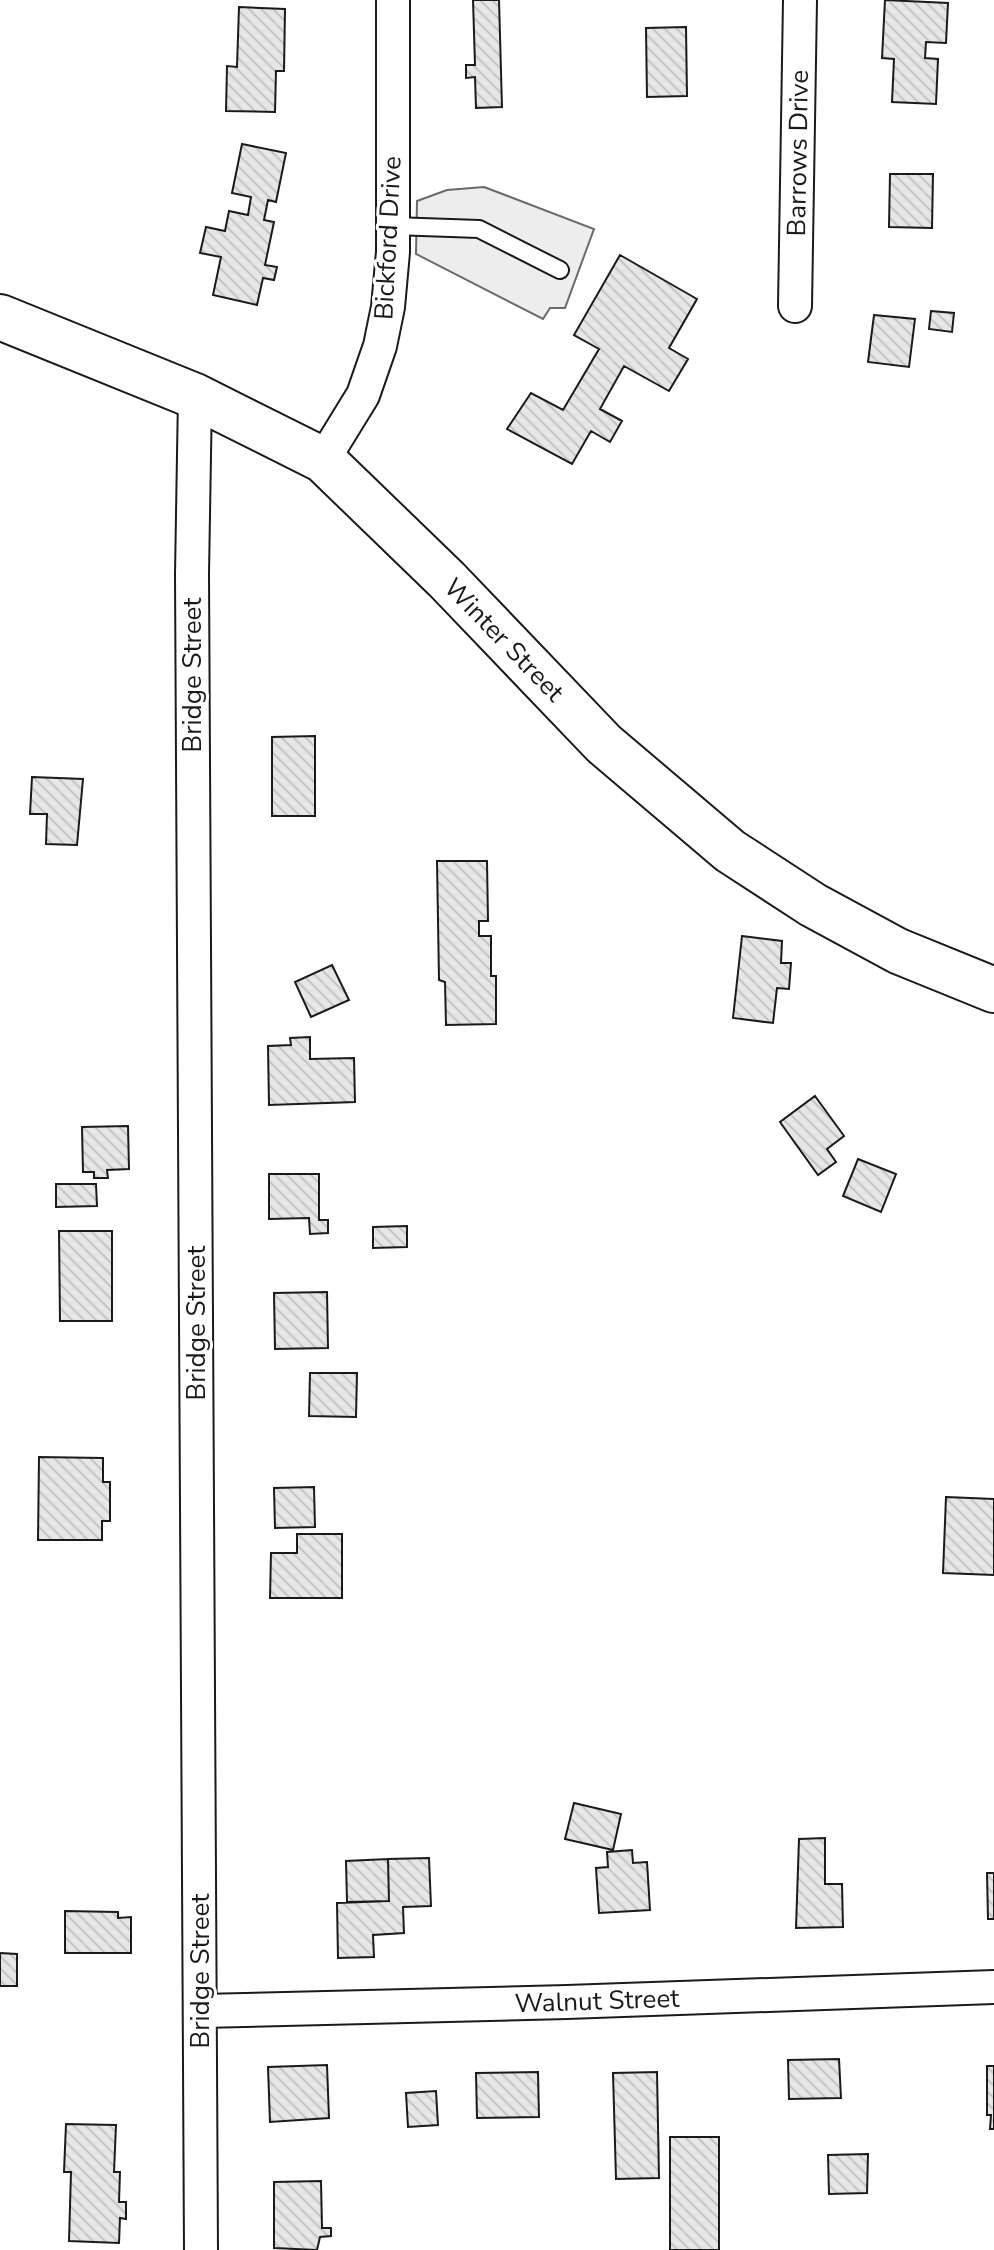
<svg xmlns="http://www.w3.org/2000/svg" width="994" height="2250" viewBox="0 0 994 2250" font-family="'Nunito Sans',sans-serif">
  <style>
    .built { fill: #ededed; stroke: #6a6a6a; stroke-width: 2 }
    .building { fill: url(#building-back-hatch); stroke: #1a1a1a; stroke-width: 2 }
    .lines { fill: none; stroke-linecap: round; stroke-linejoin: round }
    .lane-casing { stroke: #1a1a1a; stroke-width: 20 }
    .street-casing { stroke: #1a1a1a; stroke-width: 36 }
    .secondary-casing { stroke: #1a1a1a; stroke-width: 48 }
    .lane { stroke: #fff; stroke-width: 16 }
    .street { stroke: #fff; stroke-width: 32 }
    .secondary { stroke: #fff; stroke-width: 44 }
    .labels { text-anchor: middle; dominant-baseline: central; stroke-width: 6; stroke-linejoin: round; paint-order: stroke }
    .street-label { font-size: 26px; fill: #1a1a1a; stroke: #fff }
  </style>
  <defs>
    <pattern id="building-back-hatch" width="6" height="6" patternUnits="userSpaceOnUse" patternTransform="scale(2)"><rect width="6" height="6" fill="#e6e6e6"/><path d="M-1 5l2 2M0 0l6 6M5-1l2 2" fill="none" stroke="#c5c5c5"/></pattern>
  </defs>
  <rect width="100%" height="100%" fill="#fff"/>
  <path class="built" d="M 484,187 L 594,229 L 565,308 L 550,308 L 543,319 L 416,254 L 417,201 L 447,190 Z"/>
  <path class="building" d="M 473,0 L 499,0 L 502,107 L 476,108 L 475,77 L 466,78 L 466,65 L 475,65 Z
    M 885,0 L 948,3 L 946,43 L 926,42 L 925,58 L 938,59 L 936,104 L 892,102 L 894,59 L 882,58 Z
    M 239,7 L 285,9 L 284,71 L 276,71 L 275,112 L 226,111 L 227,66 L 237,67 Z
    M 686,27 L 687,96 L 647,97 L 646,28 Z
    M 242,144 L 286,153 L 276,202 L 268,200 L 264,220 L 274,222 L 265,265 L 277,267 L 274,280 L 263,278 L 257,305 L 213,295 L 221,257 L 200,253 L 206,227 L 225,231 L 229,211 L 248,215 L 251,197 L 232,193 Z
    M 890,174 L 933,174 L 932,228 L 889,227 Z
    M 620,255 L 697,299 L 669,348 L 688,359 L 669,391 L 624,366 L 600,409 L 622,421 L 610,442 L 591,431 L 572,464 L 507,429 L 531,393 L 563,410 L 599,349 L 574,335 Z
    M 931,311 L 954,313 L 952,332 L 929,329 Z
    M 874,315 L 915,319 L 909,367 L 868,362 Z
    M 315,736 L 315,816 L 272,816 L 272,737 Z
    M 32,777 L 83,779 L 77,845 L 46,844 L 47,814 L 30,814 Z
    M 437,861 L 487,861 L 488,921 L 479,921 L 479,936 L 491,936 L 491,976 L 496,976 L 496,1024 L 446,1025 L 445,982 L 439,980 Z
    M 742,936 L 782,941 L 781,963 L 791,963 L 789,989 L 777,988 L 773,1023 L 733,1018 Z
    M 332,965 L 349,1000 L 311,1017 L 295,982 Z
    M 310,1037 L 310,1059 L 354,1058 L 355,1102 L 269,1105 L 268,1046 L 291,1045 L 290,1038 Z
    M 815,1096 L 844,1136 L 827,1149 L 836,1162 L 818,1175 L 780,1122 Z
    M 128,1126 L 129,1169 L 107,1170 L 108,1178 L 94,1178 L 94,1172 L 83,1172 L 82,1127 Z
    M 858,1159 L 896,1174 L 881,1212 L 843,1196 Z
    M 269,1174 L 319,1174 L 319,1220 L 328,1220 L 328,1233 L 310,1234 L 309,1218 L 269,1219 Z
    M 56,1184 L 96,1184 L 97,1206 L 56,1207 Z
    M 407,1226 L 407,1247 L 373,1248 L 373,1227 Z
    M 59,1231 L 112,1231 L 112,1321 L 60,1321 Z
    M 327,1292 L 328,1348 L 275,1349 L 274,1293 Z
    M 310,1373 L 357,1373 L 356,1417 L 309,1416 Z
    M 39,1457 L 103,1458 L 103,1482 L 110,1482 L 110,1521 L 102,1521 L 102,1540 L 38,1540 Z
    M 314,1487 L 315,1527 L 275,1528 L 274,1488 Z
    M 946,1497 L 994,1499 L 994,1575 L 943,1573 Z
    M 297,1534 L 342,1534 L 342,1598 L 270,1598 L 271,1553 L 297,1553 Z
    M 574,1803 L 621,1814 L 613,1850 L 565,1839 Z
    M 825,1838 L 825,1884 L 842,1884 L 843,1927 L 796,1928 L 799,1839 Z
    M 632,1850 L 633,1863 L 647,1862 L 650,1910 L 599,1913 L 596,1868 L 608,1867 L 607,1852 Z
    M 429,1858 L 431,1906 L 403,1907 L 404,1933 L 373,1935 L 374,1957 L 338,1958 L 337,1903 L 389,1901 L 388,1859 Z
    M 388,1859 L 389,1901 L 347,1902 L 346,1861 Z
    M 987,1873 L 994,1873 L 994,1919 L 988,1919 Z
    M 65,1911 L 118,1912 L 118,1918 L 131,1917 L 131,1953 L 65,1953 Z
    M 0,1953 L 17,1954 L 17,1986 L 0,1986 Z
    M 839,2059 L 841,2098 L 789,2099 L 788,2060 Z
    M 327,2065 L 329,2118 L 270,2122 L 268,2067 Z
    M 987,2066 L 994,2066 L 994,2129 L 990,2129 L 991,2115 L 987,2115 Z
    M 538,2072 L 539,2117 L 477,2118 L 476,2073 Z
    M 657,2072 L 659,2178 L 616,2179 L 613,2073 Z
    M 436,2091 L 438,2125 L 408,2127 L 406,2093 Z
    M 66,2124 L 116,2125 L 114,2172 L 120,2172 L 119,2202 L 126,2202 L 126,2219 L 120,2218 L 119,2243 L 69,2241 L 71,2172 L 64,2172 Z
    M 670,2137 L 719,2137 L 719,2250 L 670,2250 Z
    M 868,2154 L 867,2193 L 829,2194 L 828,2155 Z
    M 321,2181 L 322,2228 L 331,2228 L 331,2236 L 320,2237 L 317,2250 L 274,2248 L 274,2182 Z"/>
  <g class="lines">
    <defs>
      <path id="lane" d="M 393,226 L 479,229 L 560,270"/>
      <path id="street" d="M 795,306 L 800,0
        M 195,396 L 192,574 L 201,2250
        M 323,460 L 363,395 L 380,346 L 388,307 L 393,252 L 393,0
        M 201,2011 L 567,2002 L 994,1987"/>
      <path id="secondary" d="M 0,317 L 195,396 L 323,460 L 447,580 L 604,744 L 730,851 L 813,905 L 898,951 L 994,990"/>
    </defs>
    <use href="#lane" class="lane-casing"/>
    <use href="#street" class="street-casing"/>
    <use href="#secondary" class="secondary-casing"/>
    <use href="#lane" class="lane"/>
    <use href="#street" class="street"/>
    <use href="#secondary" class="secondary"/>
  </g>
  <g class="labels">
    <g class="street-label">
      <text transform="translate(798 153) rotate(-89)">Barrows Drive</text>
      <text transform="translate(388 238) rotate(-87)">Bickford Drive</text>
      <text transform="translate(504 640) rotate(46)">Winter Street</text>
      <text transform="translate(192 675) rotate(-90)">Bridge Street</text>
      <text transform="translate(196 1323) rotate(-90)">Bridge Street</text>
      <text transform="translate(200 1971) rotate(-90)">Bridge Street</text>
      <text transform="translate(597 2001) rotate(-2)">Walnut Street</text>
    </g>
  </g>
</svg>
